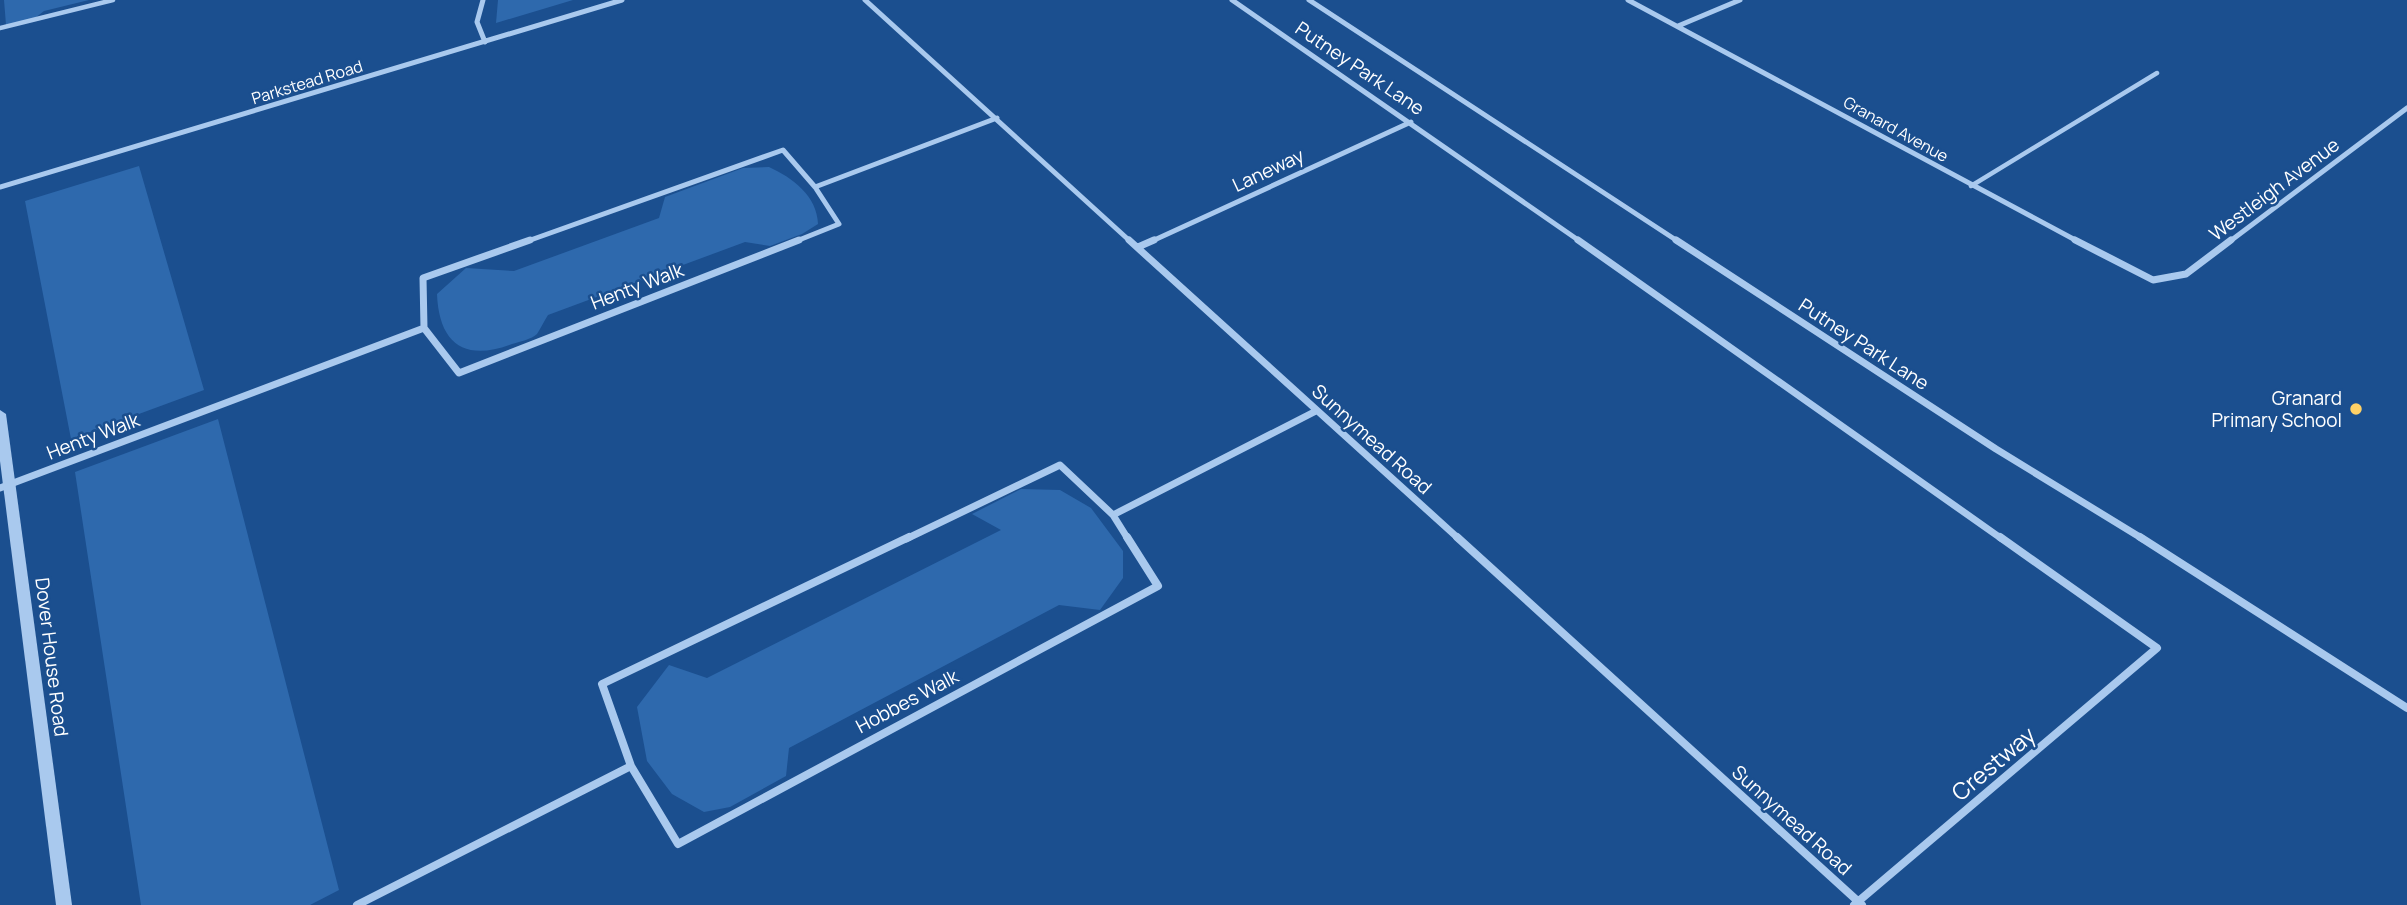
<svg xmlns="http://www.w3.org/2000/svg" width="2407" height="905" viewBox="0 0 2407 905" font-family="Manrope,sans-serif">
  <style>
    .green { fill: #2e69ad }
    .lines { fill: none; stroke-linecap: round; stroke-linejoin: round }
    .service { stroke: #a9c9ee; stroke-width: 4.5 }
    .minor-far2 { stroke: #a9c9ee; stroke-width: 5 }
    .minor-far1 { stroke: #a9c9ee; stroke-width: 7 }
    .minor { stroke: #a9c9ee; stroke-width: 8 }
    .tertiary { fill: #a9c9ee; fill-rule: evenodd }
    .poi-dot { fill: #ffd166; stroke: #1b4f8f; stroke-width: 2.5 }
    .labels { text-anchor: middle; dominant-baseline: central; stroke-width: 5; stroke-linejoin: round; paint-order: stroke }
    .far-street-label { font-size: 16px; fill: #fff; stroke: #1b4f8f }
    .street-label { font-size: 19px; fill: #fff; stroke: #1b4f8f }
    .poi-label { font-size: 19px; fill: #fff; stroke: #1b4f8f; text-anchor: end }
    .near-street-label { font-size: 23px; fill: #fff; stroke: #1b4f8f }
  </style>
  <rect width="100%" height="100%" fill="#1b4f8f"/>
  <path class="green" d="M 4,0 L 89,0 L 44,11 L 35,18 L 6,25 Z
    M 498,0 L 573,0 L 496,23 Z
    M 139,166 L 204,390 L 71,439 L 25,201 Z
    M 769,167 C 793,178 817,196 818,224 L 802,234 L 770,246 L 745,242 L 548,315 C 544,321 541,328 537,334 C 532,339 519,342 512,344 C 465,362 439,344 437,294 L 466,268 L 514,271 L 659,218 L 665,197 L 743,168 Z
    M 218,419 L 339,890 L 310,905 L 141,905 L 75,472 Z
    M 1021,489 L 1060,490 L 1091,508 L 1123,551 L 1123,578 L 1100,610 L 1059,605 L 789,748 L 786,776 L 730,807 L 704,812 L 672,794 L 647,761 L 637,707 L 669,665 L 707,678 L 1001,530 L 972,514 Z"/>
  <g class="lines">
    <path class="service" d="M 0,28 L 113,0
      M 1971,186 L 2157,73"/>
    <path class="minor-far2" d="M 483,0 L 477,22 L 485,42
      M 865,0 L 1131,242
      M 1232,0 L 1581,242
      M 1309,0 L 1679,242
      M 1628,0 L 2079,242
      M 1678,26 L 1740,0
      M 0,187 L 622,0
      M 815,187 L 997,118
      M 525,242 L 783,150 L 815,187 L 839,224 L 794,242
      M 1150,242 L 1411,122
      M 2229,242 L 2407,108"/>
    <path class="minor-far1" d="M 530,240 L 423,278 L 424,328 L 459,373 L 799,240
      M 1129,240 L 1459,539
      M 1578,240 L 2002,539
      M 1676,240 L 1996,449 L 2143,539
      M 2075,240 L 2153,280 L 2186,274 L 2231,240
      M 1138,247 L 1154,240
      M 0,488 L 424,328
      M 1113,515 L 1316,411
      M 906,539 L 1060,465 L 1113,515 L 1128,539"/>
    <path class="minor" d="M 909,537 L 602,684 L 631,766 L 678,844 L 1158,586 L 1127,537
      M 1457,537 L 1862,905
      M 2140,537 L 2407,708
      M 357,905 L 631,766
      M 1854,905 L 2157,648 L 2000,537"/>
    <path class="tertiary" d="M 0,410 L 6,414 L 72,905 L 56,905 L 0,461 Z"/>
  </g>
  <circle class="poi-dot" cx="2356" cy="409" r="7"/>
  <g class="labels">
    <g class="far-street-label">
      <text transform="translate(307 82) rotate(-17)">Parkstead Road</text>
      <text transform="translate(1896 129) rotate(29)">Granard Avenue</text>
    </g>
    <g class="street-label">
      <text transform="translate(1360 68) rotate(34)">Putney Park Lane</text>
      <text transform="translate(1268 170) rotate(-25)">Laneway</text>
      <text transform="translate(2274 189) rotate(-37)">Westleigh Avenue</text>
      <text transform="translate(637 286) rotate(-21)">Henty Walk</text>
      <text transform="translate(1864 344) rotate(33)">Putney Park Lane</text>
      <text transform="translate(93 436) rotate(-21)">Henty Walk</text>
      <text transform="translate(1372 439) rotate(42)">Sunnymead Road</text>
      <text transform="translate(52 657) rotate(83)">Dover House Road</text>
      <text transform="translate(907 701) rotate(-28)">Hobbes Walk</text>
      <text transform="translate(1792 820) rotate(42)">Sunnymead Road</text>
    </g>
    <g class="poi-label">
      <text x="2342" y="398">Granard<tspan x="2342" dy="22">Primary School</tspan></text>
    </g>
    <g class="near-street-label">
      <text transform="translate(1993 763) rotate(-40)">Crestway</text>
    </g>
  </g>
</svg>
